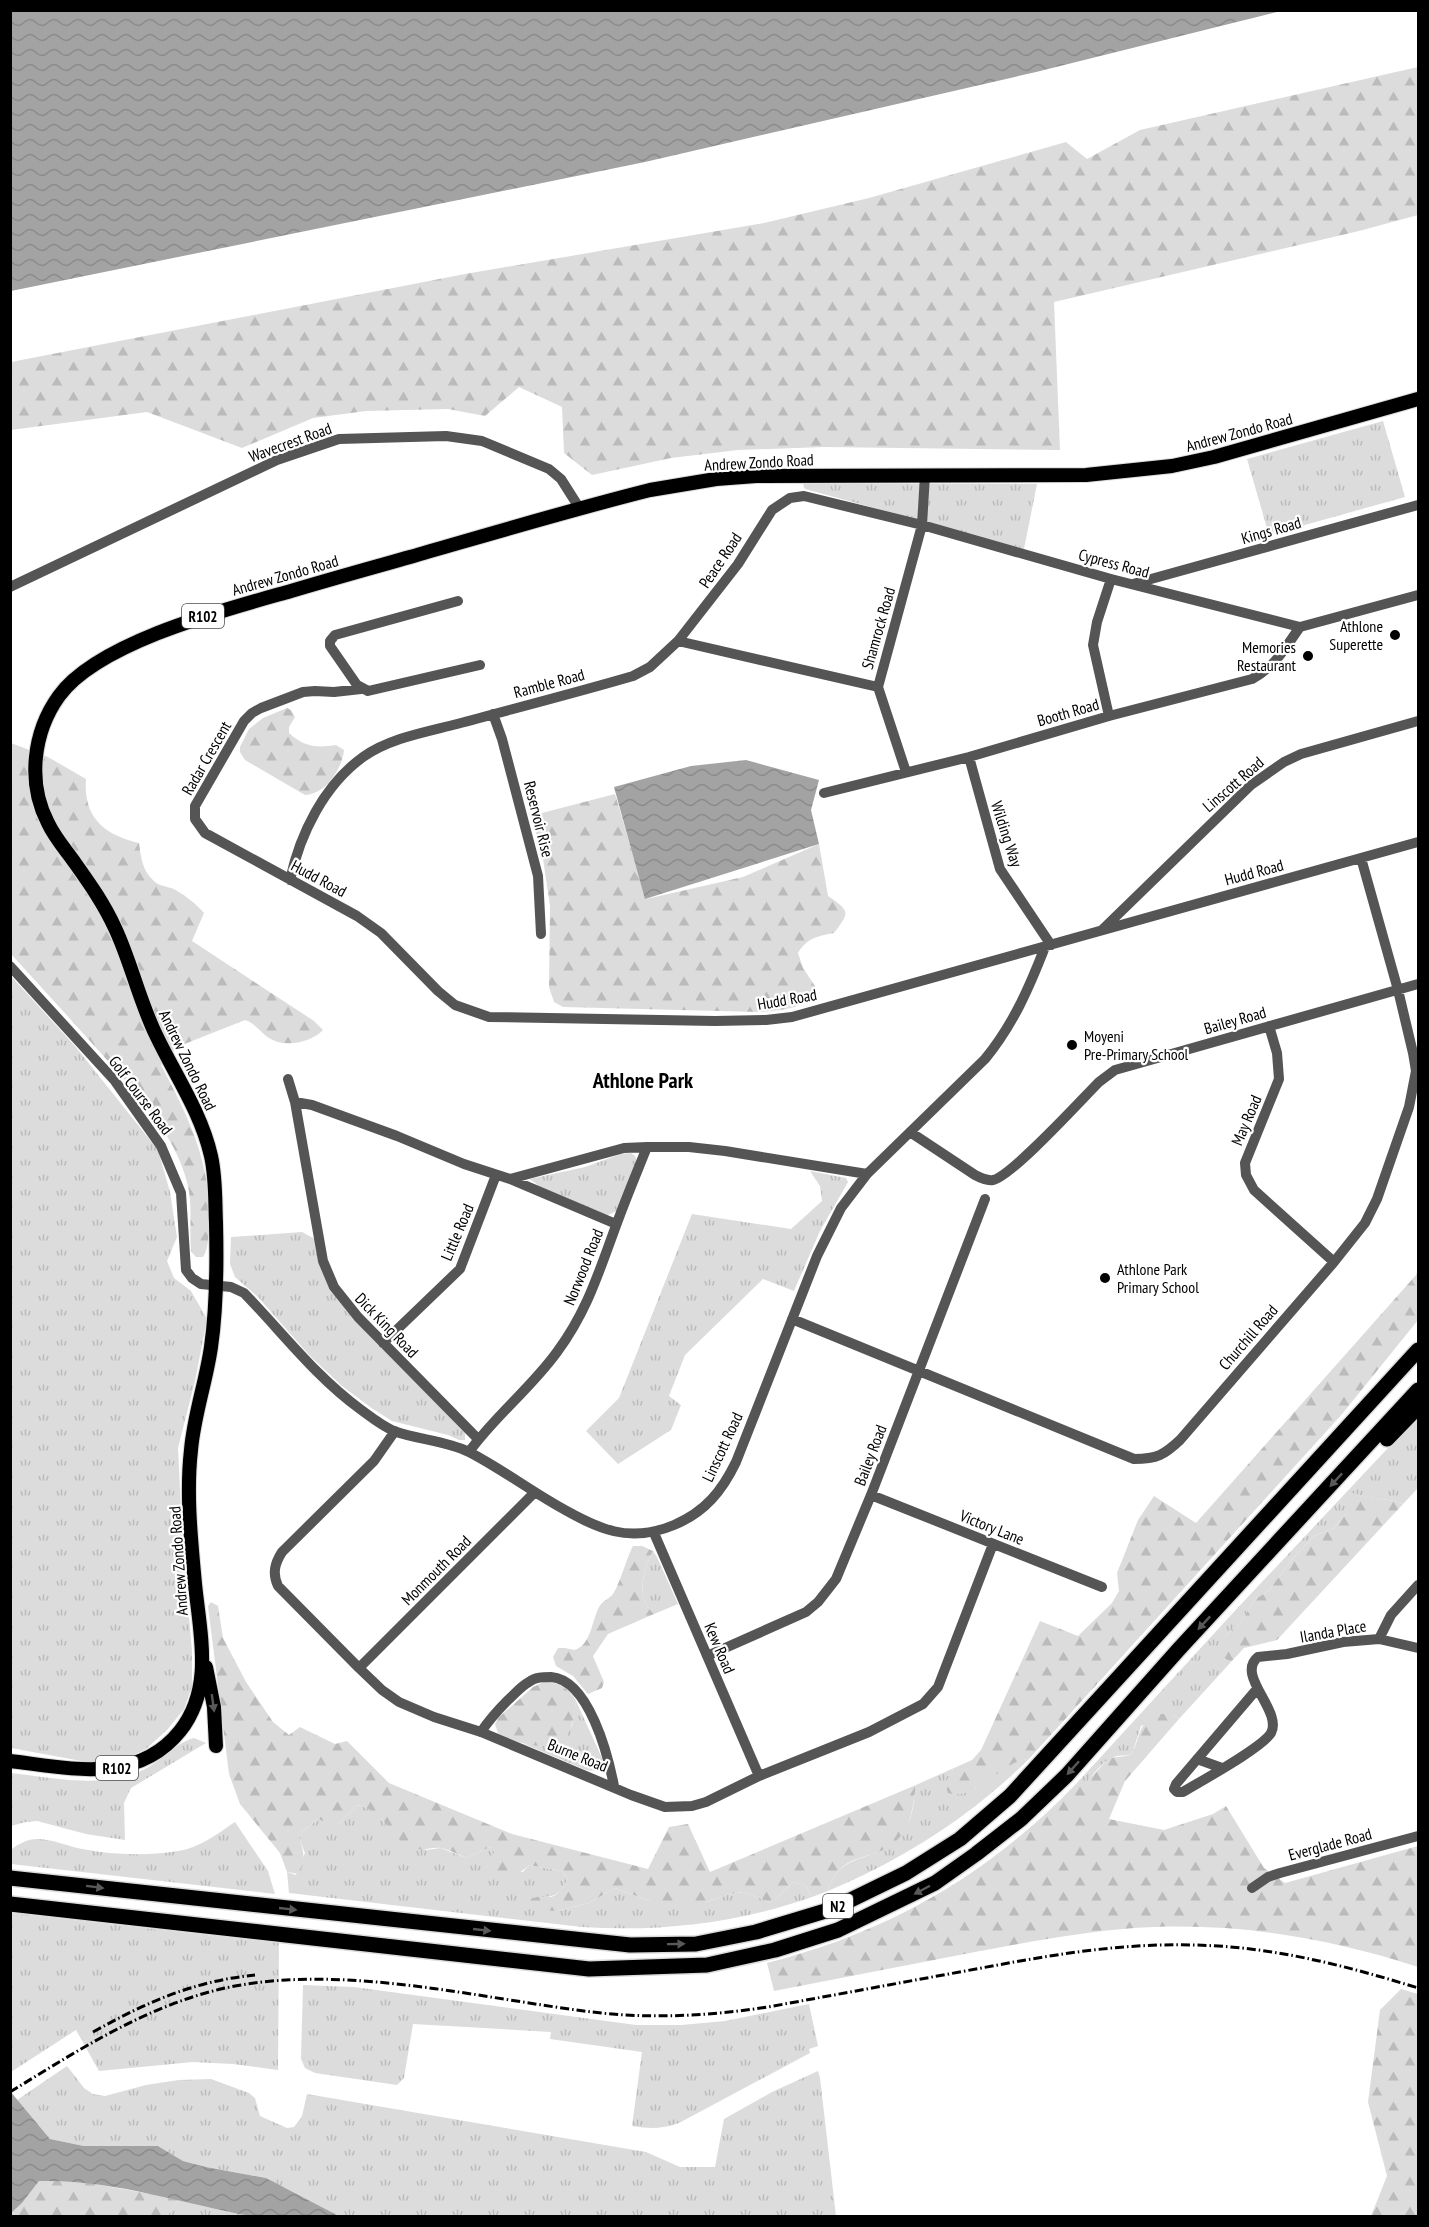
<svg xmlns="http://www.w3.org/2000/svg" width="1429" height="2227" viewBox="0 0 1429 2227" font-family="'PT Sans Narrow',sans-serif">
  <style>
    .grass { fill: url(#grass-tufts) }
    .forest { fill: url(#forest-firs) }
    .water { fill: url(#water-waves) }
    .lines { fill: none; stroke-linecap: round; stroke-linejoin: round }
    .major-casing { stroke: #dbdbdb; stroke-width: 16 }
    .highway-casing { stroke: #dbdbdb; stroke-width: 18 }
    .minor { stroke: #555; stroke-width: 10 }
    .major { stroke: #000; stroke-width: 14 }
    .highway { stroke: #000; stroke-width: 15 }
    .rail { stroke: #000; stroke-width: 3; stroke-dasharray: 9 3 1.5 3; stroke-linecap: butt }
    .oneway { fill: #595959 }
    .poi-dot { fill: #000; stroke: #fff; stroke-width: 2 }
    .labels { text-anchor: middle; dominant-baseline: central; stroke-width: 4.5; stroke-linejoin: round; paint-order: stroke }
    .shield { fill: #fff; stroke: #4c4c4c; stroke-width: 1.5 }
    .shield-label { font-size: 15px; font-weight: bold; fill: #000 }
    .street-label { font-size: 16px; fill: #000; stroke: #fff }
    .poi-label { font-size: 16px; fill: #000; stroke: #fff; text-anchor: end }
    .district-label { font-size: 22px; font-weight: bold; fill: #000; stroke: #fff }
  </style>
  <defs>
    <pattern id="grass-tufts" width="24" height="20" patternUnits="userSpaceOnUse" patternTransform="scale(1.5)"><rect width="24" height="20" fill="#dcdcdc"/><path d="M3 7l-1-3M5 7V3M7 7l1-3M15 17l-1-3M17 17v-4M19 17l1-3" fill="none" stroke="#bbb"/></pattern>
    <pattern id="forest-firs" width="22" height="20" patternUnits="userSpaceOnUse" patternTransform="scale(1.5)"><rect width="22" height="20" fill="#dcdcdc"/><path d="M5 1l3.5 6h-7zM16 11l3.5 6h-7z" fill="#bbb"/></pattern>
    <pattern id="water-waves" width="16" height="10" patternUnits="userSpaceOnUse" patternTransform="scale(1.5)"><rect width="16" height="10" fill="#a3a3a3"/><path d="M0 5q4-4 8 0t8 0" fill="none" stroke="#8b8b8b"/></pattern>
  </defs>
  <rect width="100%" height="100%" fill="#fff"/>
  <path class="grass" d="M 1383,421 L 1405,497 L 1269,535 L 1247,459 Z
    M 803,484 L 1037,484 L 1024,549 L 805,489 Z
    M 10,975 L 75,1046 L 158,1150 L 170,1192 L 177,1237 L 167,1261 L 174,1278 L 191,1291 L 207,1319 L 195,1381 L 178,1448 L 183,1550 L 192,1651 L 192,1686 L 184,1709 L 167,1730 L 146,1749 L 127,1758 L 92,1763 L 11,1748 L 12,1533 L 10,1509 Z
    M 631,1153 L 635,1156 L 637,1161 L 617,1211 L 608,1215 L 546,1192 L 530,1179 L 585,1167 L 621,1154 Z
    M 810,1171 L 846,1178 L 848,1182 L 820,1231 L 794,1291 L 763,1279 L 685,1355 L 669,1396 L 681,1405 L 671,1430 L 618,1464 L 586,1431 L 619,1398 L 692,1214 L 791,1229 L 822,1201 L 820,1186 Z
    M 302,1232 L 315,1239 L 348,1312 L 465,1433 L 465,1440 L 459,1440 L 448,1435 L 392,1421 L 373,1409 L 342,1386 L 310,1356 L 257,1296 L 235,1277 L 230,1264 L 231,1237 Z
    M 1418,1416 L 1418,1488 L 1403,1504 C 1387,1498 1371,1499 1354,1494 L 1346,1513 L 1334,1528 L 1314,1536 L 1295,1556 L 1268,1591 L 1254,1600 L 1241,1622 L 1225,1636 L 1224,1658 L 1231,1662 L 1179,1719 L 1172,1714 L 1141,1726 L 1132,1754 C 1126,1756 1123,1755 1117,1756 C 1104,1759 1094,1773 1086,1784 L 1076,1784 L 1231,1615 Z
    M 653,1551 L 657,1557 L 678,1604 L 654,1614 C 651,1611 647,1606 645,1602 C 639,1588 645,1564 653,1551 Z
    M 576,1701 L 602,1758 L 602,1765 L 596,1771 L 586,1770 L 524,1744 L 548,1745 L 572,1726 Z
    M 194,1738 L 206,1743 L 131,1788 L 124,1803 L 125,1840 L 86,1834 L 37,1821 L 26,1822 L 11,1826 L 11,1773 C 55,1778 101,1789 143,1770 C 162,1761 175,1743 194,1738 Z
    M 1029,1759 C 970,1817 904,1859 828,1891 C 836,1862 855,1861 880,1851 C 889,1847 904,1830 909,1821 C 914,1810 914,1796 916,1785 L 954,1768 L 946,1783 L 975,1789 C 991,1777 1008,1760 1029,1759 Z
    M 357,1805 C 367,1808 378,1810 383,1820 L 426,1850 L 441,1848 L 466,1858 L 490,1847 L 495,1852 L 487,1867 L 523,1872 L 529,1865 L 562,1871 L 568,1879 C 557,1897 555,1897 534,1897 L 558,1911 L 589,1903 L 615,1888 L 650,1901 L 707,1902 L 730,1894 L 743,1892 L 770,1902 L 778,1897 L 793,1882 L 805,1885 L 812,1897 C 738,1923 661,1932 582,1927 L 289,1893 L 287,1872 L 296,1875 L 305,1853 L 299,1838 L 302,1832 L 318,1819 L 337,1825 Z
    M 235,1822 L 268,1871 L 275,1894 L 11,1864 L 12,1849 C 18,1844 28,1839 37,1839 C 52,1839 67,1846 82,1849 C 113,1855 146,1856 178,1851 C 199,1848 217,1834 235,1822 Z
    M 11,1913 L 279,1943 L 278,2070 L 233,2064 L 193,2062 L 99,2071 L 76,2030 L 11,2072 Z
    M 303,1985 L 354,1987 L 636,2025 L 681,2025 L 725,2021 L 809,2004 L 818,2046 L 809,2049 L 810,2053 L 679,2123 C 662,2129 650,2129 632,2126 L 642,2052 L 550,2039 L 551,2032 L 413,2024 L 404,2078 L 397,2085 L 315,2073 L 305,2068 L 301,2059 Z
    M 67,2066 L 84,2088 L 93,2094 L 105,2096 L 146,2085 L 179,2080 L 211,2079 L 249,2093 L 255,2098 L 260,2116 L 287,2128 L 294,2127 L 302,2116 L 307,2094 L 646,2152 L 680,2167 L 715,2167 L 724,2119 L 772,2092 L 818,2071 L 820,2078 L 836,2216 L 339,2216 L 266,2178 L 206,2167 L 183,2161 L 158,2146 L 84,2146 L 50,2139 L 17,2100 Z
    M 179,2199 L 254,2216 L 167,2216 Z"/>
  <path class="forest" d="M 1418,67 L 1418,215 L 1359,231 L 1054,302 L 1060,450 L 824,447 L 738,450 L 671,458 L 592,475 L 564,453 L 562,407 L 519,387 L 485,416 L 448,409 L 366,411 L 313,418 L 242,448 L 147,412 L 11,430 L 11,362 L 465,274 L 764,223 L 869,198 L 1066,142 L 1087,159 L 1140,130 Z
    M 287,708 L 291,710 L 295,717 L 289,727 L 289,733 C 304,747 317,748 336,745 L 344,750 C 342,769 326,794 305,795 L 245,760 L 240,752 L 240,747 L 249,729 L 263,718 Z
    M 11,743 L 48,757 L 86,779 C 83,817 104,835 139,843 C 141,857 142,869 152,879 C 157,886 166,886 174,889 C 186,896 195,903 204,913 L 192,941 L 314,1021 L 323,1030 C 311,1043 283,1048 269,1038 C 260,1032 255,1023 245,1020 L 177,1047 L 161,1065 C 189,1118 212,1164 209,1226 C 208,1236 209,1248 203,1257 L 196,1257 L 191,1251 C 189,1227 193,1205 187,1182 C 175,1135 138,1095 107,1060 C 75,1024 43,989 11,954 Z
    M 615,794 L 646,899 L 743,877 L 819,844 L 828,896 C 850,911 850,912 834,933 C 818,936 807,938 798,953 L 803,968 L 817,989 C 812,1009 775,1011 758,1012 L 563,1007 L 554,1002 L 549,987 L 550,906 L 542,852 L 532,821 L 534,815 Z
    M 1418,1270 L 1418,1320 L 1343,1413 L 1029,1759 C 999,1761 977,1802 948,1793 L 945,1783 L 954,1768 L 972,1760 L 981,1750 L 1040,1621 L 1078,1636 L 1112,1603 L 1119,1591 L 1117,1573 L 1138,1520 L 1154,1496 L 1196,1523 L 1416,1275 Z
    M 1354,1493 C 1370,1499 1387,1498 1403,1504 L 1277,1640 L 1244,1648 L 1231,1662 L 1224,1658 L 1220,1652 L 1220,1646 L 1225,1636 L 1241,1622 L 1254,1600 L 1268,1591 L 1295,1556 L 1314,1536 L 1334,1528 L 1346,1513 L 1347,1499 Z
    M 633,1546 L 642,1546 L 653,1551 C 645,1564 639,1588 645,1602 C 647,1606 651,1611 654,1614 L 608,1634 L 593,1656 L 604,1682 L 602,1688 L 588,1694 L 573,1676 L 556,1666 L 553,1657 L 558,1648 L 565,1648 L 574,1650 C 591,1646 592,1620 599,1607 C 602,1601 609,1599 613,1594 C 620,1584 626,1559 633,1546 Z
    M 211,1602 L 218,1606 L 223,1638 L 246,1682 L 273,1722 L 289,1735 L 300,1727 L 335,1744 L 347,1741 L 389,1783 L 512,1834 L 648,1869 L 669,1827 L 688,1824 L 710,1872 L 916,1785 C 913,1804 912,1827 896,1841 C 873,1863 841,1849 828,1891 L 812,1897 L 805,1885 L 793,1882 L 778,1897 L 770,1902 L 743,1892 L 730,1894 L 707,1902 L 671,1905 L 650,1901 L 615,1888 L 589,1903 L 558,1911 L 540,1910 L 528,1903 L 528,1900 C 550,1889 549,1910 568,1879 L 562,1871 L 529,1865 C 519,1876 501,1881 488,1871 L 487,1867 L 494,1852 L 490,1847 L 466,1858 C 459,1855 448,1849 440,1848 C 430,1847 422,1852 412,1847 C 386,1834 388,1812 357,1805 L 336,1826 L 318,1819 L 302,1832 L 299,1838 C 304,1851 306,1861 299,1874 L 287,1872 L 280,1853 L 240,1804 L 229,1774 L 208,1606 Z
    M 544,1682 C 559,1682 569,1688 576,1701 C 575,1709 573,1726 568,1733 C 552,1755 517,1744 498,1733 L 495,1724 L 498,1718 L 533,1687 Z
    M 1158,1714 L 1172,1714 L 1179,1719 L 1125,1781 L 1109,1819 L 1164,1830 L 1213,1814 L 1226,1806 L 1264,1868 L 1285,1883 L 1418,1846 L 1418,1967 C 1333,1939 1245,1924 1155,1927 C 1094,1929 1035,1941 975,1952 C 908,1965 841,1978 774,1991 L 767,1963 C 889,1932 988,1875 1076,1784 L 1086,1783 L 1109,1758 L 1126,1756 L 1132,1754 C 1141,1735 1138,1723 1158,1714 Z
    M 1401,1989 L 1418,1994 L 1418,2216 L 1371,2216 L 1387,2176 L 1368,2102 L 1380,2010 Z
    M 72,2180 L 179,2199 L 167,2216 L 11,2216 L 10,2213 L 22,2203 L 39,2181 Z"/>
  <path class="water" d="M 11,10 L 1281,10 L 1281,11 L 1036,72 L 645,162 L 11,291 Z
    M 746,760 L 819,780 L 811,810 L 819,844 L 645,899 L 614,787 L 691,766 Z
    M 10,2091 L 50,2139 L 84,2146 L 158,2146 L 183,2161 L 206,2167 L 266,2178 L 339,2216 C 314,2217 275,2220 251,2216 C 180,2203 112,2179 39,2181 L 22,2203 L 11,2213 Z"/>
  <g class="lines">
    <defs>
      <path id="major" d="M 206,1667 L 214,1707 L 216,1746
        M 10,1761 C 69,1768 137,1785 180,1731 C 214,1688 200,1634 195,1584 C 191,1540 186,1494 191,1450 C 194,1415 206,1382 211,1347 C 217,1306 217,1264 216,1223 C 215,1201 216,1178 211,1156 C 201,1112 175,1075 156,1035 C 139,1000 131,962 115,928 C 104,904 90,884 75,863 C 66,850 55,838 48,823 C 27,783 33,732 59,696 C 98,642 227,609 291,591 C 331,579 371,568 410,557 C 490,534 570,510 650,490 L 716,479 L 756,476 L 1086,475 L 1172,466 L 1214,457 L 1418,399"/>
      <path id="highway" d="M 1387,1439 L 1418,1407
        M 10,1878 L 630,1945 L 696,1944 L 756,1932 L 832,1909 L 906,1873 L 960,1839 L 1010,1796 L 1418,1350
        M 10,1904 L 589,1969 L 707,1965 L 775,1950 L 838,1930 L 935,1883 L 976,1854 L 1021,1819 L 1067,1775 L 1179,1649 L 1418,1390"/>
    </defs>
    <use href="#major" class="major-casing"/>
    <use href="#highway" class="highway-casing"/>
    <path class="minor" d="M 1133,584 L 1418,505
      M 10,587 L 277,460 L 339,439 L 446,436 L 482,441 L 549,469 L 561,479 L 580,509
      M 458,601 L 335,635 L 330,641 L 330,646 L 357,685 L 368,691 L 480,665
      M 1300,627 L 1418,595
      M 678,641 L 738,564 L 772,510 L 790,498 L 804,496 L 922,525 L 1111,579 L 1300,627
      M 361,689 L 334,692 L 315,691 L 303,692 L 261,708 L 252,713 L 244,721 L 195,806 L 195,819 L 205,833 L 357,916 L 381,933 L 438,991 L 455,1005 L 489,1017 L 715,1021 L 766,1020 L 792,1017 L 1418,842
      M 493,714 L 502,739 L 538,876 L 541,934
      M 1109,716 L 1093,645 L 1097,622 L 1111,579
      M 969,757 L 1000,869 L 1051,945
      M 906,772 L 878,687 L 922,525 L 925,475
      M 824,793 L 969,757 L 1109,716 L 1252,679 C 1276,666 1284,649 1300,627
      M 290,880 C 300,834 324,785 363,757 C 390,738 426,732 457,724 C 516,708 575,693 633,676 L 650,667 L 678,641 L 878,687
      M 1103,929 L 1251,785 L 1284,762 L 1301,754 L 1418,721
      M 10,966 L 115,1081 L 161,1146 L 181,1193 L 186,1270 L 192,1278 L 201,1284 L 231,1287 L 244,1293 C 282,1332 315,1376 360,1409 C 371,1417 382,1426 394,1431 C 418,1440 445,1440 469,1452 C 500,1468 528,1489 558,1506 C 598,1529 629,1544 674,1525 C 705,1512 722,1491 736,1462 L 817,1256 L 841,1208 L 867,1174 L 985,1059 C 1013,1025 1029,988 1045,947
      M 1269,1026 L 1277,1053 L 1279,1079 L 1245,1163 L 1246,1175 L 1254,1190 L 1334,1262
      M 288,1079 L 295,1102 L 323,1261 L 334,1287 L 358,1317 L 478,1439
      M 295,1102 L 312,1105 L 397,1136 L 464,1164 L 510,1179 L 616,1224
      M 910,1132 L 975,1175 C 981,1178 987,1181 993,1180 C 1012,1176 1081,1100 1099,1082 L 1115,1070 L 1418,984
      M 510,1179 L 624,1148 L 647,1147 L 689,1147 L 725,1151 L 867,1174
      M 792,1319 L 1134,1459 C 1157,1459 1164,1455 1180,1440 L 1334,1262 L 1365,1223 L 1377,1199 L 1409,1107 L 1416,1071 L 1413,1053 L 1398,990 L 1361,858
      M 383,1343 L 460,1269 L 496,1175
      M 395,1431 L 374,1461 L 282,1552 C 275,1563 272,1573 278,1586 L 359,1668 L 382,1690 L 399,1702 L 434,1717 L 481,1732 L 631,1795 L 665,1807 L 692,1806 L 706,1802 L 759,1776 L 869,1732 L 923,1704 L 938,1687 L 993,1544
      M 469,1452 C 495,1416 531,1388 557,1352 C 588,1310 599,1271 617,1223 C 626,1198 637,1172 647,1147
      M 871,1495 L 1102,1587
      M 654,1533 L 759,1776
      M 1379,1639 L 1391,1615 L 1418,1585
      M 707,1656 L 806,1612 L 818,1602 L 836,1579 L 871,1495 L 985,1199
      M 359,1668 L 534,1493
      M 1257,1689 L 1176,1784 L 1174,1789 L 1177,1792 L 1183,1792 C 1201,1781 1262,1748 1271,1733 C 1283,1711 1235,1675 1258,1657 L 1287,1654 L 1343,1642 L 1379,1639 L 1418,1648
      M 481,1732 C 489,1720 498,1710 508,1700 C 515,1694 521,1686 529,1682 C 535,1677 543,1677 551,1677 C 589,1680 608,1755 614,1786
      M 1197,1759 L 1222,1768
      M 1252,1888 L 1268,1877 L 1280,1873 L 1418,1836"/>
    <use href="#major" class="major"/>
    <use href="#highway" class="highway"/>
    <path class="rail" d="M 93,2032 C 147,2002 194,1981 255,1975
      M 10,2092 C 82,2048 152,2002 235,1986 C 349,1965 478,1998 592,2012 C 650,2019 709,2016 768,2007 C 834,1995 899,1983 965,1971 C 1041,1957 1113,1943 1191,1945 C 1270,1946 1344,1965 1418,1988"/>
  </g>
  <defs><path id="oneway-solid" d="M-6-.8H1V-3.2L6.5 0L1 3.2V.8H-6Z" transform="scale(1.5)"/></defs>
  <g class="oneway">
    <use href="#oneway-solid" transform="translate(1336 1480) rotate(133)"/>
    <use href="#oneway-solid" transform="translate(1204 1623) rotate(133)"/>
    <use href="#oneway-solid" transform="translate(213 1703) rotate(82)"/>
    <use href="#oneway-solid" transform="translate(1073 1768) rotate(132)"/>
    <use href="#oneway-solid" transform="translate(95 1887) rotate(7)"/>
    <use href="#oneway-solid" transform="translate(922 1890) rotate(152)"/>
    <use href="#oneway-solid" transform="translate(288 1909) rotate(6)"/>
    <use href="#oneway-solid" transform="translate(482 1930) rotate(6)"/>
    <use href="#oneway-solid" transform="translate(676 1944) rotate(-1)"/>
  </g>
  <g class="poi-dot">
    <circle cx="1395" cy="635" r="6"/>
    <circle cx="1308" cy="656" r="6"/>
    <circle cx="1072" cy="1045" r="6"/>
    <circle cx="1105" cy="1278" r="6"/>
  </g>
  <g class="labels">
    <g class="shield">
      <rect x="182" y="604" width="42" height="24" rx="4.5"/>
      <rect x="96" y="1756" width="42" height="24" rx="4.5"/>
      <rect x="823" y="1894" width="30" height="24" rx="4.5"/>
    </g>
    <g class="shield-label">
      <text x="203" y="616">R102</text>
      <text x="117" y="1768">R102</text>
      <text x="838" y="1906">N2</text>
    </g>
    <g class="street-label">
      <text transform="translate(1239 432) rotate(-15)">Andrew Zondo Road</text>
      <text transform="translate(290 442) rotate(-20)">Wavecrest Road</text>
      <text transform="translate(759 462) rotate(-3)">Andrew Zondo Road</text>
      <text transform="translate(1271 530) rotate(-16)">Kings Road</text>
      <text transform="translate(720 560) rotate(-56)">Peace Road</text>
      <text transform="translate(1114 563) rotate(15)">Cypress Road</text>
      <text transform="translate(285 575) rotate(-16)">Andrew Zondo Road</text>
      <text transform="translate(878 628) rotate(-74)">Shamrock Road</text>
      <text transform="translate(549 683) rotate(-15)">Ramble Road</text>
      <text transform="translate(1068 712) rotate(-16)">Booth Road</text>
      <text transform="translate(206 758) rotate(-60)">Radar Crescent</text>
      <text transform="translate(1233 784) rotate(-41)">Linscott Road</text>
      <text transform="translate(539 819) rotate(76)">Reservoir Rise</text>
      <text transform="translate(1007 834) rotate(72)">Wilding Way</text>
      <text transform="translate(1254 872) rotate(-15)">Hudd Road</text>
      <text transform="translate(319 878) rotate(28)">Hudd Road</text>
      <text transform="translate(787 999) rotate(-10)">Hudd Road</text>
      <text transform="translate(1235 1020) rotate(-16)">Bailey Road</text>
      <text transform="translate(188 1060) rotate(64)">Andrew Zondo Road</text>
      <text transform="translate(141 1095) rotate(53)">Golf Course Road</text>
      <text transform="translate(1246 1120) rotate(-67)">May Road</text>
      <text transform="translate(457 1232) rotate(-67)">Little Road</text>
      <text transform="translate(583 1267) rotate(-68)">Norwood Road</text>
      <text transform="translate(387 1325) rotate(46)">Dick King Road</text>
      <text transform="translate(1248 1337) rotate(-49)">Churchill Road</text>
      <text transform="translate(722 1447) rotate(-65)">Linscott Road</text>
      <text transform="translate(870 1455) rotate(-69)">Bailey Road</text>
      <text transform="translate(992 1527) rotate(22)">Victory Lane</text>
      <text transform="translate(178 1561) rotate(-94)">Andrew Zondo Road</text>
      <text transform="translate(436 1570) rotate(-45)">Monmouth Road</text>
      <text transform="translate(1333 1631) rotate(-10)">Ilanda Place</text>
      <text transform="translate(720 1648) rotate(67)">Kew Road</text>
      <text transform="translate(578 1755) rotate(22)">Burne Road</text>
      <text transform="translate(1330 1844) rotate(-15)">Everglade Road</text>
    </g>
    <g class="poi-label">
      <text x="1383" y="626">Athlone<tspan x="1383" dy="18">Superette</tspan></text>
      <text x="1296" y="647">Memories<tspan x="1296" dy="18">Restaurant</tspan></text>
      <text x="1084" y="1036" text-anchor="start">Moyeni<tspan x="1084" dy="18">Pre-Primary School</tspan></text>
      <text x="1117" y="1269" text-anchor="start">Athlone Park<tspan x="1117" dy="18">Primary School</tspan></text>
    </g>
    <g class="district-label">
      <text x="643" y="1080">Athlone Park</text>
    </g>
  </g>
  <rect width="1429" height="2227" fill="none" stroke="#000000" stroke-width="24"/>
</svg>
